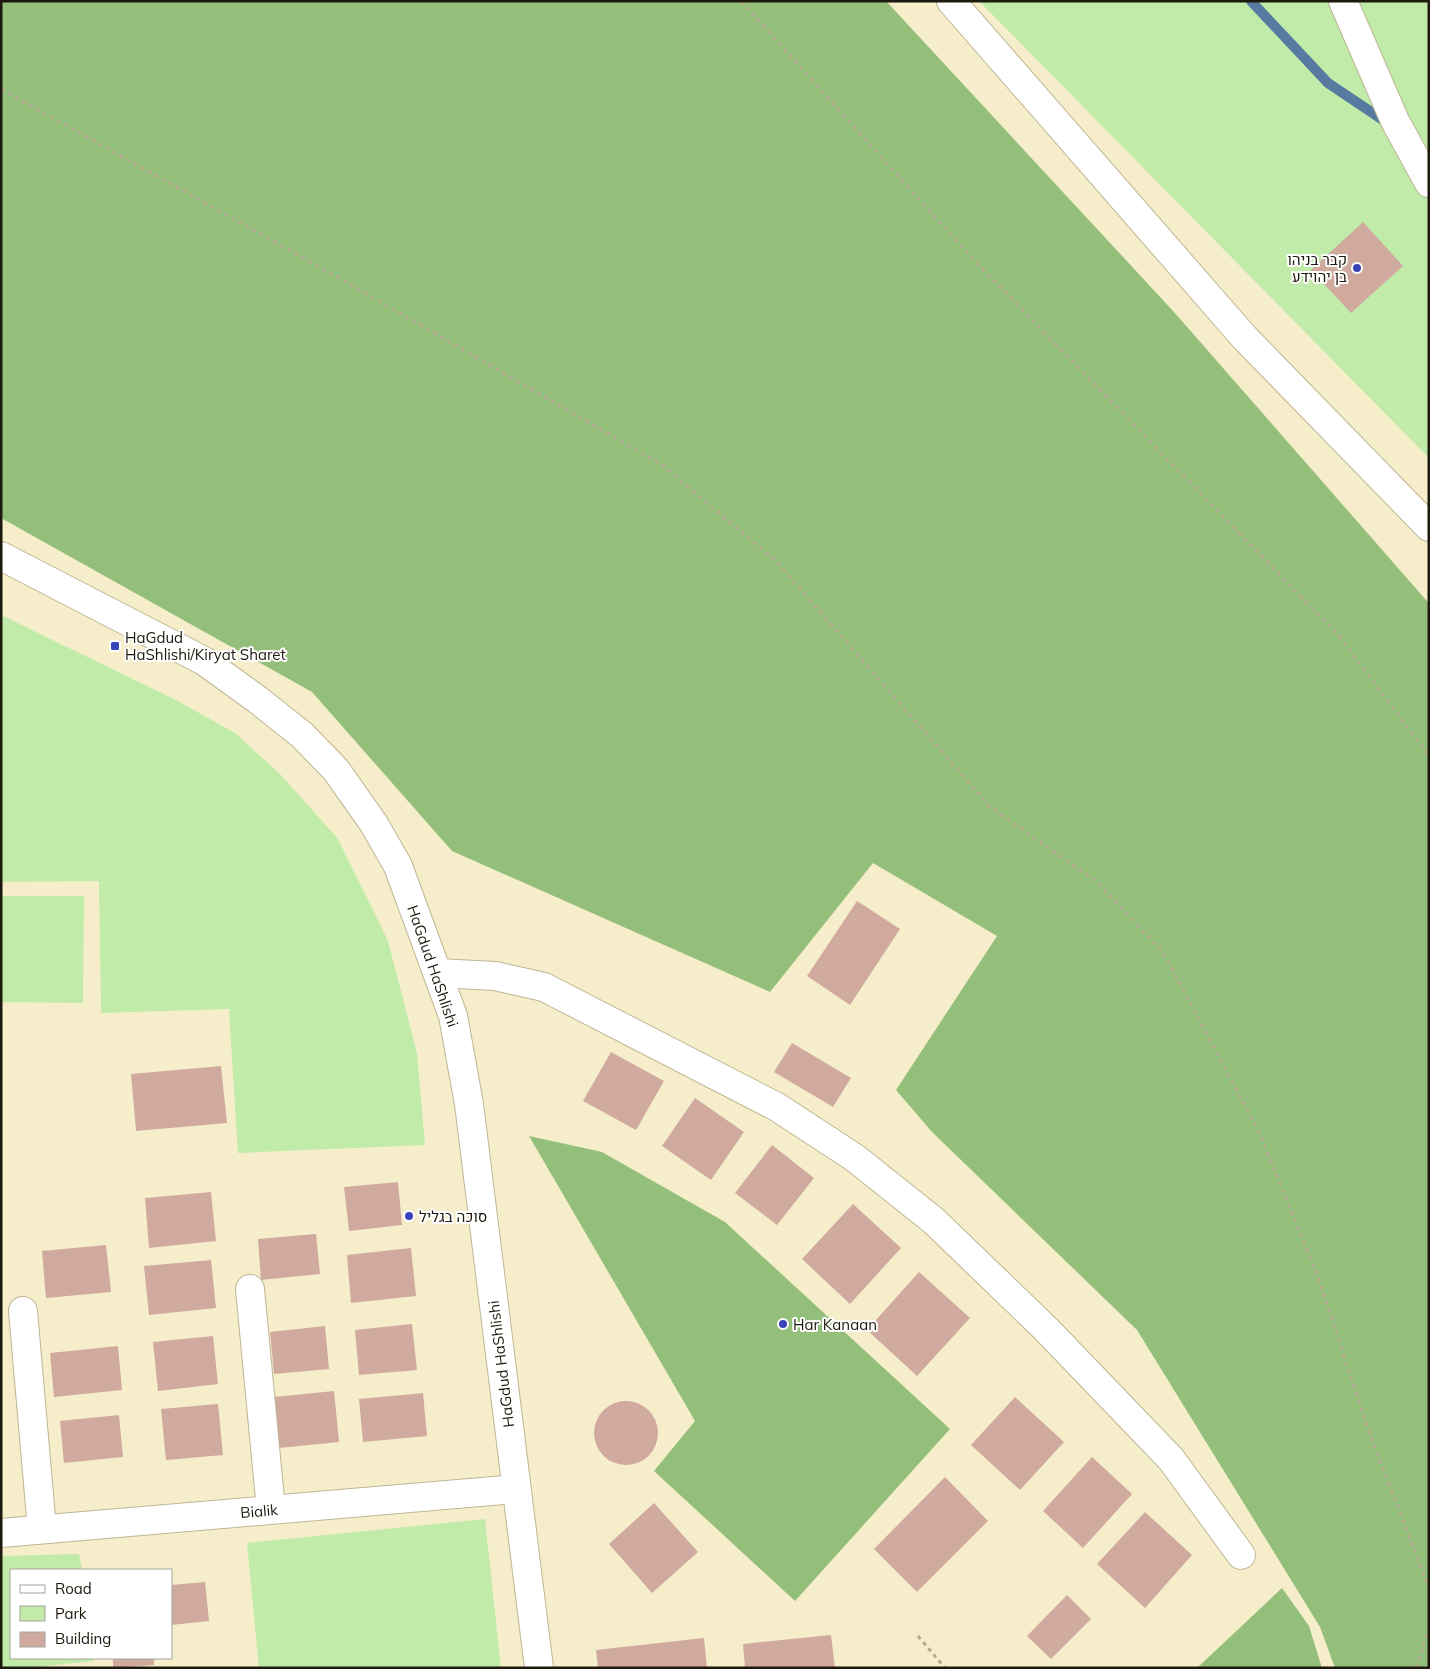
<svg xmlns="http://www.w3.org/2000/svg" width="1430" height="1669" viewBox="0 0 1430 1669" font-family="Mulish,Heebo,sans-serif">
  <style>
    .green { fill: #c1eba8 }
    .forest { fill: #94bf7b }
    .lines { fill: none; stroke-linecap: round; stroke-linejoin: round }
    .stream { stroke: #567aa0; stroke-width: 10 }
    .building { fill: #d0a99f }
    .street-casing { stroke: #beb694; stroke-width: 30 }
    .secondary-casing { stroke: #beb694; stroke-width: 30 }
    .path { stroke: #b2ab8e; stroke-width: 3; stroke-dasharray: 4 4; stroke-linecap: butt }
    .street { stroke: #fff; stroke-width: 28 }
    .secondary { stroke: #fff; stroke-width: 28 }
    .poi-dot { fill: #3844b7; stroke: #fff; stroke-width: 2 }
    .labels { text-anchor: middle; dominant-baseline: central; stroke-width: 4; stroke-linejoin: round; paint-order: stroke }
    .poi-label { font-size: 15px; fill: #1d190c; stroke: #fff; text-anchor: start }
    .street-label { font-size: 15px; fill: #1d190c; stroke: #fff }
  </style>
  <rect width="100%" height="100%" fill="#f6eeca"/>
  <path class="green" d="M 979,1 L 1429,1 L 1429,458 Z
    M 1,615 L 176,700 L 235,733 L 280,774 L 338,839 L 388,941 L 417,1053 L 425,1145 L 238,1153 L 229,1009 L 101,1013 L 99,881 L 1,882 Z
    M 1,896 L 84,896 L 83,1003 L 1,1002 Z
    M 485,1519 L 501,1668 L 259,1668 L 247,1543 Z
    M 79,1554 L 82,1570 L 11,1570 L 11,1658 L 94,1658 L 94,1661 L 27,1668 L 1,1668 L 1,1556 Z"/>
  <path class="forest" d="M 1,1 L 886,1 L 1174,312 L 1426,600 L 1429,603 L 1429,1668 L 1335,1668 L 1320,1627 L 1137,1330 L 932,1132 L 896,1090 L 997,936 L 873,863 L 770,992 L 452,851 L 312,692 L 1,518 Z
    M 529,1136 L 602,1152 L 725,1222 L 950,1429 L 795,1601 L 654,1471 L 695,1421 Z
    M 1282,1588 L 1309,1626 L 1322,1668 L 1197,1668 Z"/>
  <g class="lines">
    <path class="stream" d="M 1251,1 L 1328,83 L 1389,124"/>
  </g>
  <path class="building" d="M 1363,222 L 1403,266 L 1351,313 L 1311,270 Z
    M 857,901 L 900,929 L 850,1005 L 807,976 Z
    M 792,1043 L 851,1078 L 833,1107 L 774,1072 Z
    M 611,1052 L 664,1081 L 636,1130 L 583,1101 Z
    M 221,1066 L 227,1123 L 136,1131 L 131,1074 Z
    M 695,1098 L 744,1132 L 711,1180 L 662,1146 Z
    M 772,1145 L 814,1178 L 777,1225 L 735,1193 Z
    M 398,1182 L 402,1225 L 349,1231 L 344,1187 Z
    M 211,1192 L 216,1241 L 149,1248 L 145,1198 Z
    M 853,1204 L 901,1248 L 850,1304 L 802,1259 Z
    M 316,1234 L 320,1274 L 261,1280 L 258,1239 Z
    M 106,1245 L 111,1292 L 46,1298 L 42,1251 Z
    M 411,1248 L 416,1296 L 351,1303 L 347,1255 Z
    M 211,1260 L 216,1308 L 149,1315 L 144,1266 Z
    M 919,1272 L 970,1318 L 917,1376 L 867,1330 Z
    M 412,1324 L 417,1370 L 359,1375 L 355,1330 Z
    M 325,1326 L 329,1369 L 274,1374 L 270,1332 Z
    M 213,1336 L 218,1384 L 158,1391 L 153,1342 Z
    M 118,1346 L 122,1390 L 54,1397 L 50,1353 Z
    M 334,1391 L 339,1442 L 279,1448 L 274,1397 Z
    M 423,1393 L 427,1436 L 363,1442 L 359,1399 Z
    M 1015,1397 L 1064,1442 L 1020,1490 L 971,1445 Z
    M594 1433a32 32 0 1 1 64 0a32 32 0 1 1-64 0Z
    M 218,1404 L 223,1455 L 166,1460 L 161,1409 Z
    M 119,1415 L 123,1457 L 64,1463 L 60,1421 Z
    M 1092,1457 L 1132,1494 L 1083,1548 L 1043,1511 Z
    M 945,1477 L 988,1521 L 917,1592 L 874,1549 Z
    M 654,1503 L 698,1552 L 652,1593 L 609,1544 Z
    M 1145,1512 L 1192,1555 L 1145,1608 L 1097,1564 Z
    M 205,1582 L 209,1621 L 171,1625 L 171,1585 Z
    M 1067,1595 L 1091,1619 L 1051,1659 L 1027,1636 Z
    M 831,1635 L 835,1668 L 745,1668 L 743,1644 Z
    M 704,1638 L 707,1668 L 598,1668 L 596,1650 Z
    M 113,1658 L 154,1658 L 154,1665 L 113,1668 Z"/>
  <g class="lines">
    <defs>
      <path id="street" d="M 1343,1 L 1395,121 L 1429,183
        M 438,973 L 495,976 L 544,987 L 777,1107 L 855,1158 L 934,1221 L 1046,1329 L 1171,1459 L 1241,1555
        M 250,1289 L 271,1510
        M 23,1311 L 42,1529
        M 1,1533 L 516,1489"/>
      <path id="secondary" d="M 951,1 L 1244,337 L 1429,527
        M 1,556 L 204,661 L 258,700 L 302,735 L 336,770 L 374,824 L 398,866 L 453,1016 L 469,1104 L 539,1668"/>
    </defs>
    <use href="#street" class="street-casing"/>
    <use href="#secondary" class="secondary-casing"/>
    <path class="path" d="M 741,1 L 971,257 L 1339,636 L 1429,756
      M 1,89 L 334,275 L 661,464 L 776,561 L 990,807 L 1096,881 L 1163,952 L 1259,1132 L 1318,1277 L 1368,1429 L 1429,1588
      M 918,1636 L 945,1668
      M 1416,1668 L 1429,1628"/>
    <use href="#street" class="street"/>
    <use href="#secondary" class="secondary"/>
  </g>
  <g class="poi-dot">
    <circle cx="1357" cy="268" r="5"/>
    <rect x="110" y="641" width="10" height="10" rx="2.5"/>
    <circle cx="409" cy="1216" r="5"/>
    <circle cx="783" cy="1324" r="5"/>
  </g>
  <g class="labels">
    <g class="poi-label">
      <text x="1347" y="259" text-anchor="end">קבר בניהו<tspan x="1347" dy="17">בן יהוידע</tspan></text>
      <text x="125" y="637">HaGdud<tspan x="125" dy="17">HaShlishi/Kiryat Sharet</tspan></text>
      <text x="419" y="1216">סוכה בגליל</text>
      <text x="793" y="1324">Har Kanaan</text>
    </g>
    <g class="street-label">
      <text transform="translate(433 966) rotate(71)">HaGdud HaShlishi</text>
      <text transform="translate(501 1364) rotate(-97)">HaGdud HaShlishi</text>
      <text transform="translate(259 1511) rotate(-5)">Bialik</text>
    </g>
  </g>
  <rect width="1430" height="1669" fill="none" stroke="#1d190c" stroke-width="5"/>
  <rect x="10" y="1569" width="162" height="90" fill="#ffffff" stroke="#a5a39e"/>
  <rect x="20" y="1585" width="25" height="8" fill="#ffffff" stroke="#a5a39e"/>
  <text x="55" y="1594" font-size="15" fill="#1d190c">Road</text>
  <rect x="20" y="1606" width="25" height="15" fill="#c1eba8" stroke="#a5a39e"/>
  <text x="55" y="1619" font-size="15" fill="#1d190c">Park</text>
  <rect x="20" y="1632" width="25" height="15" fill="#d0a99f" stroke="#a5a39e"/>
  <text x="55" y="1644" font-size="15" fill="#1d190c">Building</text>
</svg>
